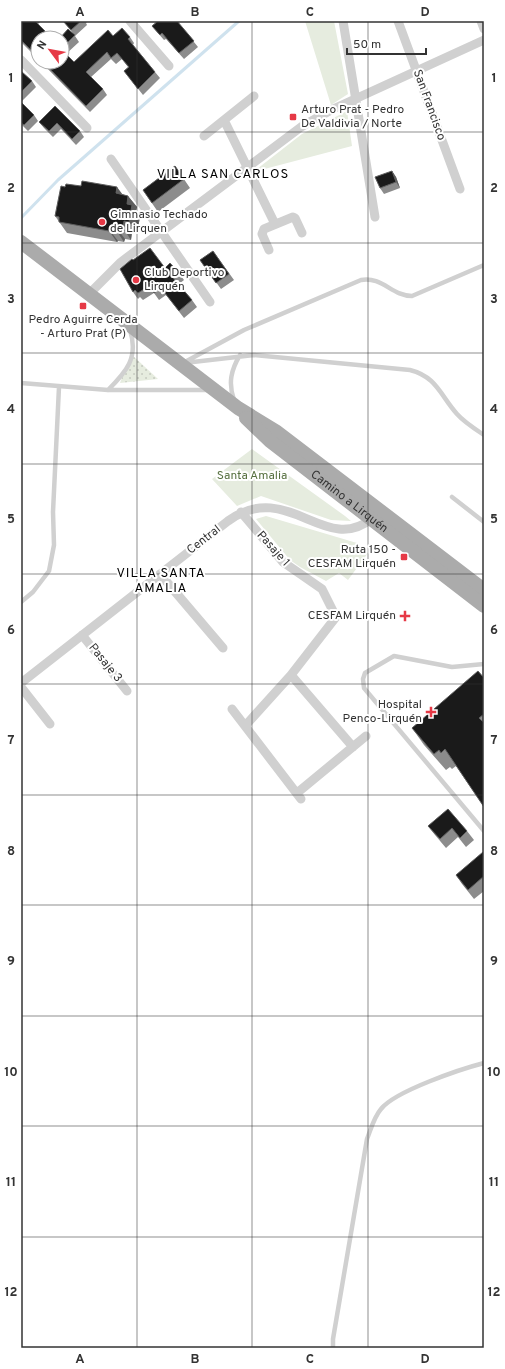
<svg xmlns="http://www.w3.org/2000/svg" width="505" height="1369" viewBox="0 0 505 1369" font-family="Overpass,sans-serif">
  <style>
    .grass { fill: url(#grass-dots) }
    .green { fill: #e6ecdf }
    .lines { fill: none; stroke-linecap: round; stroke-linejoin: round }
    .stream { stroke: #cfe2ee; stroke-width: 3 }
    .lane { stroke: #d0d0d0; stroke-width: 4.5 }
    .street { stroke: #d0d0d0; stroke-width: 9 }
    .primary { stroke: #ababab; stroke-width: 14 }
    .wall { fill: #8c8c8c }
    .shaded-wall { fill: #5f5f5f }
    .building { fill: #1a1a1a; stroke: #5f5f5f }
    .grid { fill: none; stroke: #333; stroke-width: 1; stroke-opacity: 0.55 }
    .poi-dot { fill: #e63946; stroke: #fff; stroke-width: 1.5 }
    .labels { text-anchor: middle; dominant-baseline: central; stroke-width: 4; stroke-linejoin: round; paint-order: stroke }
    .street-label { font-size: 12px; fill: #333; stroke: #fff }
    .poi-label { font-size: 12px; fill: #333; stroke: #fff; text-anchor: start }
    .park-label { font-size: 12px; fill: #56703f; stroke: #fff }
    .neighbourhood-label { font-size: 13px; letter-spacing: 1px; fill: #000; stroke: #fff }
    .neatline { fill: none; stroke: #333; stroke-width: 1.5 }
    .grid-label { font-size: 13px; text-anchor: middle; font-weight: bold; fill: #333 }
  </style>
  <defs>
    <pattern id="grass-dots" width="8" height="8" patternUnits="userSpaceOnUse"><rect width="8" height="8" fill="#e6ecdf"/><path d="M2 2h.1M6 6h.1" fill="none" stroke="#c6cbc0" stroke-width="1.8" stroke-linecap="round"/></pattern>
  </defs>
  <rect width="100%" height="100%" fill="#fff"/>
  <path class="grass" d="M 131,354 L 158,379 L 120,383 Z"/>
  <path class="green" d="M 305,21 L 334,21 L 348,94 L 331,105 Z
    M 347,111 L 352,146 L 253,172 L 302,134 Z
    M 252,449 L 345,516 L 351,521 L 331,520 L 261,496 L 237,506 L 212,479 Z
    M 266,516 L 357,543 L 368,553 L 348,580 L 339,573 L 326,581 L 300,567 L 290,560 L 256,519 Z"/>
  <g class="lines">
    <path class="stream" d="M 21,218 L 58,180 L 239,21"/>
    <path class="lane" d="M 183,363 L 244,330 L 361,280 C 382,276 392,296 412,296 L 484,265
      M 184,363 L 254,355 L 410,370 C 437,377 440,395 457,414 C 464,422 475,429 484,435
      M 21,383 L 108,390 L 209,390
      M 108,390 C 126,372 139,358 130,330
      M 234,400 C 228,383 231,370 240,355
      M 452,497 L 484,522
      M 21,602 L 33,592 L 49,571 L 54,545 L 53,512 L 59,387
      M 484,664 L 452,667 L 394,656 L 365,673 L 363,679 L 364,688 L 484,831
      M 333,1348 L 333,1339 L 367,1139 C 371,1129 374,1117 381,1109 C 395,1091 461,1069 484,1063"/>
    <path class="street" d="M 130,21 L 169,66
      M 343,21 L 375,217
      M 398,21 L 460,189
      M 481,21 L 484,29
      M 21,60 L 87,128
      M 224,120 L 275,224
      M 204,136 L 254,96
      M 111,159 L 210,302
      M 269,250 L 262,234 L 264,229 L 293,217 L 295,218 L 302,233
      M 89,294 L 121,262 L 301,127 L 331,110 L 484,40
      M 241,512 L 283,562 L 322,589 L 336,617 L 291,675 L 245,726
      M 160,574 L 223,648
      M 82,635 L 127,691
      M 291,675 L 353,747
      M 21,683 L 228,521 C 287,478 325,556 371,519
      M 21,687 L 50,724
      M 232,709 L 301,799
      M 297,793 L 366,736"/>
    <g class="primary">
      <path d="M 21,242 L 238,408 L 277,432 L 484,590"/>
      <path id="s1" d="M 246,418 L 270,441 L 484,606"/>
    </g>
  </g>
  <path class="wall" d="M 21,21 L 41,21 L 38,24 L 38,59 L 21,42 Z
    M 63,21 L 88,21 L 86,23 L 87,25 L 75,36 L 79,42 L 66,54 L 74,62 L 113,36 L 130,37 L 134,43 L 133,45 L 155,72 L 160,78 L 143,95 L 124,71 L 128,67 L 122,59 L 116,64 L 111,59 L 91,77 L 103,89 L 107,95 L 90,112 L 41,62 L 62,62 L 62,38 L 74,34 Z
    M 155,21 L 177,21 L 198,47 L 184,59 L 166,39 L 164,40 L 157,32 L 152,26 L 156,22 Z
    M 21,72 L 32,81 L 36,87 L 21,102 L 34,115 L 38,121 L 28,131 L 21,124 Z
    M 55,106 L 80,131 L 84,137 L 76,145 L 61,129 L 53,137 L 44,128 L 39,122 Z
    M 175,166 L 190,188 L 158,212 L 143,190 Z
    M 392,171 L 396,177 L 400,188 L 384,194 L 380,188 Z
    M 122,194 L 128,196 L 137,207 L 136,211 L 140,217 L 137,233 L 132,232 L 131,240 L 125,239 L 124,242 L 118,241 L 117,242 L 67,233 L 55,216 Z
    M 213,251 L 234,280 L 221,289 L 200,260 Z
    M 133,260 L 165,268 L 179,273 L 184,280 L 179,284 L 192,300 L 197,307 L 184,318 L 166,295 L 159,300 L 154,293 L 143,300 L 140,297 L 138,299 L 133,292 Z
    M 484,678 L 484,807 L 456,766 L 452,769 L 450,767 L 446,770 L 424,745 L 412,728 Z
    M 448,809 L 467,831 L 474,840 L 466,847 L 458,837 L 446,848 L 435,835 L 428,826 Z
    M 484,852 L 484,891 L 474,899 L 462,884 L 456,875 Z"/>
  <path class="shaded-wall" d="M 392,171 L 396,177 L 400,188 L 396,182 Z
    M 117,187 L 126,199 L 116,193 Z
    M 128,196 L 137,207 L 136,211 L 140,217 L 137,233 L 129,222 L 127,204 Z
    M 124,221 L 132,232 L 131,240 L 123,228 Z
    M 116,227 L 125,239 L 124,242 L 116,230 Z
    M 109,229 L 118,241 L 117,242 L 109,231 Z"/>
  <path class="building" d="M 21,21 L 35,21 L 52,38 L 38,38 L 38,57 L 21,40 Z
    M 63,21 L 81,21 L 71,30 Z
    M 156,21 L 177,21 L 194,41 L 179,53 L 162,33 L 160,35 L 152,26 L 157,22 Z
    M 122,28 L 130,37 L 128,39 L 155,72 L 138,89 L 124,71 L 129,67 L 117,53 L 111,58 L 107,52 L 86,72 L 103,89 L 86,106 L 43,62 L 62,62 L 62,50 L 74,62 L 108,30 L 113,36 Z
    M 68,29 L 75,35 L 62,48 L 62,38 L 60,38 Z
    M 21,71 L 32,81 L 21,92 Z
    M 21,102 L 34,115 L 24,125 L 21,122 Z
    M 55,106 L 80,131 L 72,139 L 57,123 L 49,131 L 39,122 Z
    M 175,166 L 184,179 L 152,203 L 143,190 Z
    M 392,171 L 396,182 L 380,188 L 375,177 Z
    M 82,181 L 117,187 L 116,193 L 128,196 L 127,204 L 132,205 L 129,222 L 124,221 L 123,228 L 116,227 L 116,230 L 109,229 L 109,231 L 59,222 L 59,217 L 55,216 L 61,186 L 65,187 L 66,184 L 81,186 Z
    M 150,248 L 165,268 L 170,263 L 179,273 L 173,278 L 192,300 L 179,311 L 161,288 L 154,293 L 149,286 L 138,293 L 135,290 L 133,292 L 120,269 L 132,259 L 133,260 Z
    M 213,251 L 229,274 L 216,283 L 200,260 Z
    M 478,671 L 484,678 L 484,714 L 479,718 L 484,723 L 484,807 L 445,749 L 441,753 L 439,750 L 434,754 L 412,728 Z
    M 448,809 L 467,831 L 460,838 L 452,828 L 440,839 L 428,826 Z
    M 483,852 L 484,852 L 484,876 L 468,890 L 456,875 Z"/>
  <path class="grid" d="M 137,21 L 137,1348M 252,21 L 252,1348M 368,21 L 368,1348M 21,132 L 484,132M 21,243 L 484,243M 21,353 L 484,353M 21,464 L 484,464M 21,574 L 484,574M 21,684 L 484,684M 21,795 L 484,795M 21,905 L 484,905M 21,1016 L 484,1016M 21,1126 L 484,1126M 21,1237 L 484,1237"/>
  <g class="poi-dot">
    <rect x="289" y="113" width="8" height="8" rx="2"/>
    <circle cx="102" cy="222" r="4"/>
    <circle cx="136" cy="280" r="4"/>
    <rect x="79" y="302" width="8" height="8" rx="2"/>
    <rect x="400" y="553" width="8" height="8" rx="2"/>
    <path d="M403 610h4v4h4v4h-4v4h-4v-4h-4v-4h4z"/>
    <path d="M429 706h4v4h4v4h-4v4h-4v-4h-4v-4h4z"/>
  </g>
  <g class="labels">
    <g class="street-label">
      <text transform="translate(429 105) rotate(70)">San Francisco</text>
      <text stroke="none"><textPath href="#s1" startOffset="133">Camino a Lirquén</textPath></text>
      <text transform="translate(204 540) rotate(-38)">Central</text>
      <text transform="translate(273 549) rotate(48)">Pasaje 1</text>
      <text transform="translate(105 663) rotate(51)">Pasaje 3</text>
    </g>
    <g class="poi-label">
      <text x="301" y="110">Arturo Prat - Pedro<tspan x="301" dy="14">De Valdivia / Norte</tspan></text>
      <text x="110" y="215">Gimnasio Techado<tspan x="110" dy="14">de Lirquen</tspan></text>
      <text x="144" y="273">Club Deportivo<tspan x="144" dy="14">Lirquén</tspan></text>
      <text x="83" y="320" text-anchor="middle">Pedro Aguirre Cerda<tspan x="83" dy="14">- Arturo Prat (P)</tspan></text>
      <text x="396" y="550" text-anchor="end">Ruta 150 -<tspan x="396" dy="14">CESFAM Lirquén</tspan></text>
      <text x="396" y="616" text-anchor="end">CESFAM Lirquén</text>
      <text x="422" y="705" text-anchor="end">Hospital<tspan x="422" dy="14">Penco-Lirquén</tspan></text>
    </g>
    <g class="park-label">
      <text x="252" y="476">Santa Amalia</text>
    </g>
    <g class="neighbourhood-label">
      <text x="223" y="175">VILLA SAN CARLOS</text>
      <text x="161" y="574">VILLA SANTA<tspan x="161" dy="15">AMALIA</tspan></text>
    </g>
  </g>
  <rect width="505" height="1369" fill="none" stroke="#ffffff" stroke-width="44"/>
  <g transform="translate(50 50) rotate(302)"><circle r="19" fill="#ffffff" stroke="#adadad"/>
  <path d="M0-3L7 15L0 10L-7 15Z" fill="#e63946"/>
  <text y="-6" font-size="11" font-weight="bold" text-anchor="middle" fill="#333333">N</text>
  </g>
  <path d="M347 48v6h79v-6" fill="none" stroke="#333333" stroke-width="2"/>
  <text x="353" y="48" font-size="12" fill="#333333" stroke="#ffffff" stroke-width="3" paint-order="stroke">50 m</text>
  <rect x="22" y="22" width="461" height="1325" class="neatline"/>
  <g class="grid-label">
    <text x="80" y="16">A</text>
    <text x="195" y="16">B</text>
    <text x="310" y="16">C</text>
    <text x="425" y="16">D</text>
    <text x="11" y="82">1</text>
    <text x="494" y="82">1</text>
    <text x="11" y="192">2</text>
    <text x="494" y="192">2</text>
    <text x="11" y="303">3</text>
    <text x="494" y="303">3</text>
    <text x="11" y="413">4</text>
    <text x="494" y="413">4</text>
    <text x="11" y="523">5</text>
    <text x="494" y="523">5</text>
    <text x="11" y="634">6</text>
    <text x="494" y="634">6</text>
    <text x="11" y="744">7</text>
    <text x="494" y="744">7</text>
    <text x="11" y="855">8</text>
    <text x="494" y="855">8</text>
    <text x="11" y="965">9</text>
    <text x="494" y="965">9</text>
    <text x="11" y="1076">10</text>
    <text x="494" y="1076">10</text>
    <text x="11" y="1186">11</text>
    <text x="494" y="1186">11</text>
    <text x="11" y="1296">12</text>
    <text x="494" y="1296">12</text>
    <text x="80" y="1363">A</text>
    <text x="195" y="1363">B</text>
    <text x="310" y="1363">C</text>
    <text x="425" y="1363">D</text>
  </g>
</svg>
